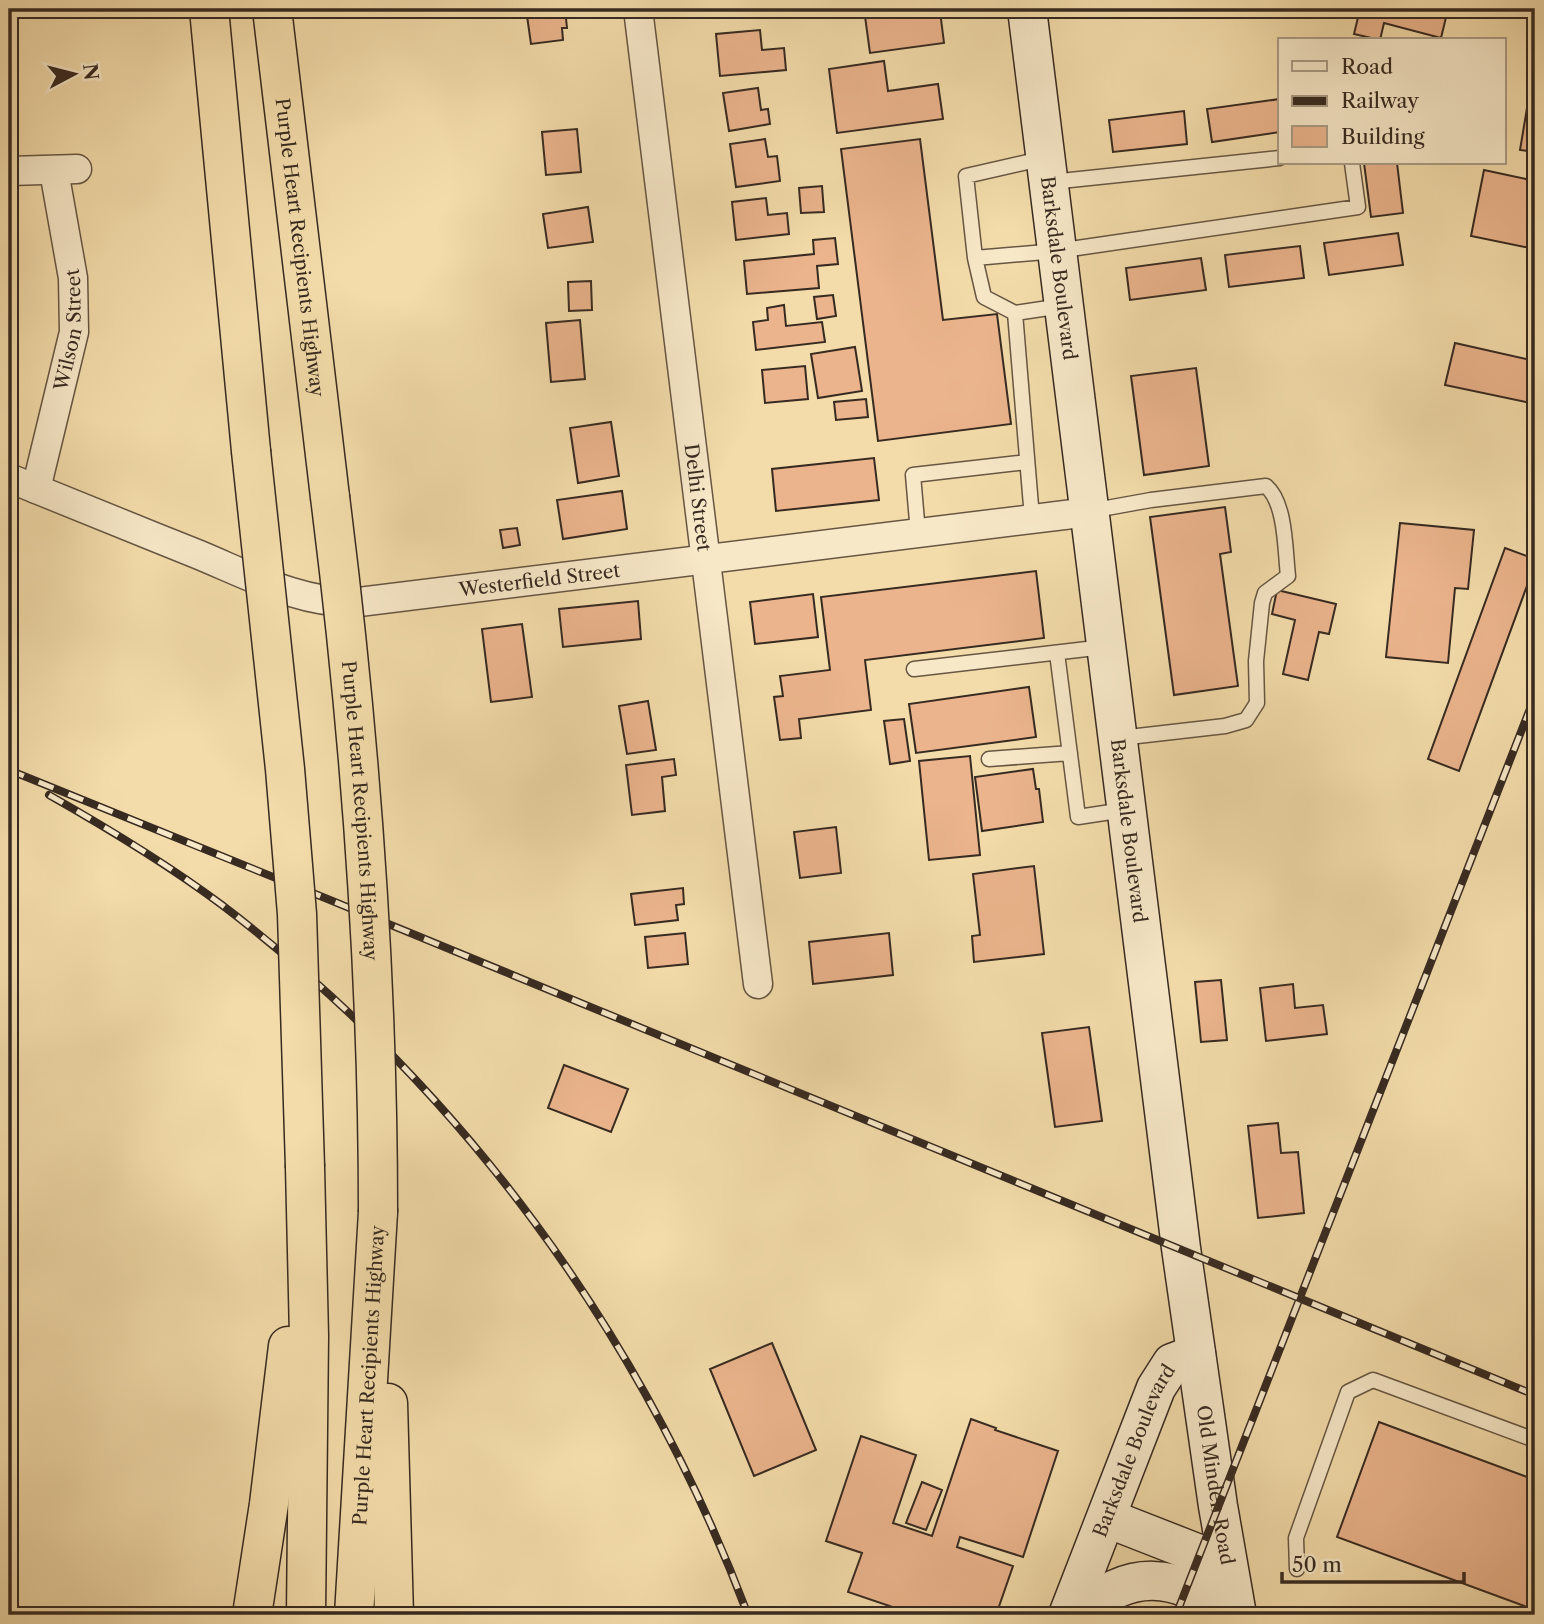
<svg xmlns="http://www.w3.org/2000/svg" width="1544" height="1624" viewBox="0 0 1544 1624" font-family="'Libre Caslon Text',serif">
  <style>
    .building { fill: #ebb48c; stroke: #372a21; stroke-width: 2 }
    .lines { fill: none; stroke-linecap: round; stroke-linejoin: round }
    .lane-casing { stroke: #665643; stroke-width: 17 }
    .street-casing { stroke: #665643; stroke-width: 31 }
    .secondary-casing { stroke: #372a21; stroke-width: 41 }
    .highway-casing { stroke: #372a21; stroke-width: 41 }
    .lane { stroke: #f7e8c8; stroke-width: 14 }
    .street { stroke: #f7e8c8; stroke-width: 28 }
    .secondary { stroke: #f7e8c8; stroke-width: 38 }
    .highway { stroke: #f3dcaa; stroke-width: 38 }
    .rail-casing { stroke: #372a21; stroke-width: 8 }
    .rail { stroke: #f7e8c8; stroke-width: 5; stroke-dasharray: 16; stroke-linecap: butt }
    .highway-bridge-casing { stroke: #372a21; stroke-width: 41; stroke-linecap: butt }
    .highway-bridge { stroke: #f3dcaa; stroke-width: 38 }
    .labels { text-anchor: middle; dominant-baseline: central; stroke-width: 5; stroke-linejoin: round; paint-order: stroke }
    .street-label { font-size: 19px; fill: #372a21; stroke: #f7e8c8 }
  </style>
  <rect width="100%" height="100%" fill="#f3dcaa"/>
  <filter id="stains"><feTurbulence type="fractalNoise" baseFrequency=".00286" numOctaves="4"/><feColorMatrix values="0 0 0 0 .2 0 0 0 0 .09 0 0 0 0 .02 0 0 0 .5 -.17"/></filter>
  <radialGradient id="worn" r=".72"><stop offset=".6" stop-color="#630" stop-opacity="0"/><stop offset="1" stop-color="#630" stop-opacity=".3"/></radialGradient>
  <path class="building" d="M 526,9 L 565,9 L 567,28 L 562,28 L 563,40 L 531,44 Z
    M 864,9 L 922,9 L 922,13 L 940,11 L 944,43 L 870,53 Z
    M 1360,9 L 1448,9 L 1441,38 L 1384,23 L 1380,40 L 1354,34 Z
    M 760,30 L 762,50 L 784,48 L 786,70 L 720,76 L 716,34 Z
    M 884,61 L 888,91 L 938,84 L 943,119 L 837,133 L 829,69 Z
    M 1531,84 L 1535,85 L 1535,152 L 1520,150 Z
    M 758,88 L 761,110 L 768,109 L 770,124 L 729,131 L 723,93 Z
    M 1280,99 L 1280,132 L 1212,142 L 1207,109 Z
    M 1184,111 L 1187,144 L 1113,152 L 1109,120 Z
    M 577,129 L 581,172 L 546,175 L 542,132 Z
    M 765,139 L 768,157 L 777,156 L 780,181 L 736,187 L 730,144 Z
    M 920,139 L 943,320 L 997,314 L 1011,424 L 878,441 L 841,149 Z
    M 1364,163 L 1397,163 L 1403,213 L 1371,217 Z
    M 1484,170 L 1535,181 L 1535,249 L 1471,236 Z
    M 822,186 L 824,212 L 801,213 L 799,188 Z
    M 766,198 L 768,215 L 787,213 L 789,234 L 736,240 L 732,202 Z
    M 588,207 L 593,242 L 548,248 L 543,214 Z
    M 1398,233 L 1403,265 L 1329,275 L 1324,243 Z
    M 835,238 L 838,264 L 817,266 L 819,288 L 747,294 L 744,261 L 814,254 L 813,240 Z
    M 1300,246 L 1304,278 L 1229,287 L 1225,255 Z
    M 1201,258 L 1206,290 L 1130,300 L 1126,268 Z
    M 591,281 L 592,310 L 569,311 L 568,282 Z
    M 833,295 L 836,316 L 817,319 L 814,297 Z
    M 784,305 L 786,326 L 822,322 L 825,342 L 756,350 L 753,322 L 768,320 L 767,308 Z
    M 580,320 L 585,379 L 551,382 L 546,323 Z
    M 1455,343 L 1535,361 L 1535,404 L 1445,385 Z
    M 855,347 L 862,391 L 818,398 L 811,354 Z
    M 805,366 L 808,399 L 765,403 L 762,370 Z
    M 1196,368 L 1209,466 L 1144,475 L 1131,376 Z
    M 866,399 L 868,417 L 836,420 L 834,402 Z
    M 611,422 L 619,476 L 578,483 L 570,428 Z
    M 874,458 L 879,500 L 776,511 L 772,469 Z
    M 622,491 L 627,529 L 563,539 L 557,500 Z
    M 1225,507 L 1231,552 L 1220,554 L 1238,686 L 1174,695 L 1150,517 Z
    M 1400,523 L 1474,530 L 1468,589 L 1455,588 L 1448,663 L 1386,657 Z
    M 517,528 L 520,545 L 503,548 L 500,530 Z
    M 1505,548 L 1535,559 L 1535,564 L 1459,771 L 1428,759 Z
    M 1036,571 L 1044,638 L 865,660 L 871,710 L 799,719 L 801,738 L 780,740 L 774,697 L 783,696 L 780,676 L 830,670 L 821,597 Z
    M 1277,590 L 1336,604 L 1329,634 L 1319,632 L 1308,680 L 1283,674 L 1295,620 L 1272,614 Z
    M 813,594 L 818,637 L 755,644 L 750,602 Z
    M 638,601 L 641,639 L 563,647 L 559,609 Z
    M 522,624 L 532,697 L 491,702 L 482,629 Z
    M 1029,687 L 1036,737 L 916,753 L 909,704 Z
    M 648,701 L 656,750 L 627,754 L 619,706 Z
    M 904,719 L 910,761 L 890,764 L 884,721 Z
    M 970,756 L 980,855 L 929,860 L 919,761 Z
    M 674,759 L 676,775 L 662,777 L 665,811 L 632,815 L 626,765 Z
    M 1033,769 L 1036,789 L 1039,789 L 1043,822 L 982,831 L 975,777 Z
    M 836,827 L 841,873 L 800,878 L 794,832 Z
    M 1034,866 L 1044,954 L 974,962 L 972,936 L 980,935 L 973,874 Z
    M 683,888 L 684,904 L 676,905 L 678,920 L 635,925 L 631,894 Z
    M 685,933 L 688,964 L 648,968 L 645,937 Z
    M 889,933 L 893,975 L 813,984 L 809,942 Z
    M 1221,980 L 1227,1040 L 1201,1042 L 1195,982 Z
    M 1293,984 L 1295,1008 L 1323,1005 L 1327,1034 L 1266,1041 L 1260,988 Z
    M 1089,1027 L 1102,1121 L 1055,1127 L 1042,1033 Z
    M 564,1065 L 628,1089 L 611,1132 L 548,1108 Z
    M 1278,1123 L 1281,1153 L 1298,1152 L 1304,1213 L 1258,1218 L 1248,1126 Z
    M 772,1343 L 816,1450 L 754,1476 L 710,1369 Z
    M 971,1419 L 996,1428 L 995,1430 L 1058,1451 L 1023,1557 L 960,1537 L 957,1547 L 1013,1566 L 996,1615 L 916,1615 L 848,1592 L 862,1553 L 826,1541 L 861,1436 L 916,1455 L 893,1523 L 932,1536 Z
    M 1379,1422 L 1535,1480 L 1535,1610 L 1337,1537 Z
    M 922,1482 L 942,1490 L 926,1530 L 906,1523 Z"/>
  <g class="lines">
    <defs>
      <path id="lane" d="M 1045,158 L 966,176 L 975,258 L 1057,251 L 1358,207 L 1352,163
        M 1051,182 L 1280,158
        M 975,258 L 984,297 L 1015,313 L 1032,518
        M 1015,313 L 1062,306
        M 1090,511 L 1151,500 L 1266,486 C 1286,503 1285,550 1288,576 L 1265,593 L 1262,603 L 1256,661 L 1257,703 L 1246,720 L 1225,726 L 1120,738
        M 918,533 L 913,475 L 1027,462
        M 1057,653 L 1078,817 L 1124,810
        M 914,669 L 1104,647
        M 989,759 L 1070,753
        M 1297,1569 L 1296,1538 L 1348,1392 L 1373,1380 L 1535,1440"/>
      <g id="street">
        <path id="s1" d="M 638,9 L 758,984"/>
        <path d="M 9,171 L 77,169"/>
        <path id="s2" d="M 9,478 C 71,503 134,529 197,554 C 248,575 303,605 359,602 L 1089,512"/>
        <path id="s3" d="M 36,489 L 74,332 L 73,278 L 54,171"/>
      </g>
      <g id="secondary">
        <path id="s4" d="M 1027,9 L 1181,1248 L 1218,1506 L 1237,1615"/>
        <path d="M 1107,1518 L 1199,1554 L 1228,1569"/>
        <path id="s5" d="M 1068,1615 L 1156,1388 L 1172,1363 L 1196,1354"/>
        <path d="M 1081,1615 C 1126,1568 1180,1571 1226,1615"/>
      </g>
      <g id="highway">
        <path d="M 209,9 L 251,451"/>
        <path id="s6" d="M 272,9 L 330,497"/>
        <path d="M 305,1167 L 309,1336 L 306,1615"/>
        <path d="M 388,1403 L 394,1615"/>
        <path d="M 252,1615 L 269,1504 L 288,1346"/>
        <path id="s7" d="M 354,1615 L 378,1212"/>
      </g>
    </defs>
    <use href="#lane" class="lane-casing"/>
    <use href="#street" class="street-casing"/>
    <use href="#secondary" class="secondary-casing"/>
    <use href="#highway" class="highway-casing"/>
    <use href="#lane" class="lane"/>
    <use href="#street" class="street"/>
    <use href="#secondary" class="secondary"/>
    <use href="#highway" class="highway"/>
    <defs>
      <path id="rail" d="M 9,770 L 330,900 L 1535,1395
        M 49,795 C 109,829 167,864 222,905 C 461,1087 642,1334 748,1615
        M 1176,1615 L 1535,696"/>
    </defs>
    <use href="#rail" class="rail-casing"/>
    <use href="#rail" class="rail"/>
    <defs>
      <g id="highway-bridge">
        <path d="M 251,451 L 285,769 L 297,914 L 305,1167"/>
        <path id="s8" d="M 330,497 C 360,734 378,973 378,1212"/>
      </g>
    </defs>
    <use href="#highway-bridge" class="highway-bridge-casing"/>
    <use href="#highway-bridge" class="highway-bridge"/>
  </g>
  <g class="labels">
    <g class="street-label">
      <text stroke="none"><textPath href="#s6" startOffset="240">Purple Heart Recipients Highway</textPath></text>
      <text stroke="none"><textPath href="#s4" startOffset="261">Barksdale Boulevard</textPath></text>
      <text stroke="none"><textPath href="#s3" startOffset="163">Wilson Street</textPath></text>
      <text stroke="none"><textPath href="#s1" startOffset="492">Delhi Street</textPath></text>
      <text stroke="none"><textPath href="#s2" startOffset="555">Westerfield Street</textPath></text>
      <text stroke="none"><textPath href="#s8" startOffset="315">Purple Heart Recipients Highway</textPath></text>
      <text stroke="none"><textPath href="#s4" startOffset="828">Barksdale Boulevard</textPath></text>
      <text stroke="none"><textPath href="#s7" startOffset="240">Purple Heart Recipients Highway</textPath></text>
      <text stroke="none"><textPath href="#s5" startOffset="177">Barksdale Boulevard</textPath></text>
      <text stroke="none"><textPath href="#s4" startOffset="1488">Old Minden Road</textPath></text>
    </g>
  </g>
  <rect width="1544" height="1624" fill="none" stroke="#f3dcaa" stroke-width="35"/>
  <rect x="10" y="10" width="1523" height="1603" fill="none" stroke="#372a21" stroke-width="3.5"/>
  <rect x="18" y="18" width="1509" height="1589" fill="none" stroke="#372a21" stroke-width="2"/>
  <rect x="1278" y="38" width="228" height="126" fill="#f7e8c8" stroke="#aa9c85" stroke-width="2"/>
  <rect x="1292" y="61" width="35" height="10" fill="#f7e8c8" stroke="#aa9c85" stroke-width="2"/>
  <text x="1341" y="74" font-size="21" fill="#372a21">Road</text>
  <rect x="1292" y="96" width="35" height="10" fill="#372a21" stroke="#aa9c85" stroke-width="2"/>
  <text x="1341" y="108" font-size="21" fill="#372a21">Railway</text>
  <rect x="1292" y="126" width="35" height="21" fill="#ebb48c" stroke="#aa9c85" stroke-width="2"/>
  <text x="1341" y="144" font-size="21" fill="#372a21">Building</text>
  <g transform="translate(74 74) rotate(83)" stroke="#f7e8c8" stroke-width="5" paint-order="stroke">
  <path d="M0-5L12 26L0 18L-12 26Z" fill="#372a21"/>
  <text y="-10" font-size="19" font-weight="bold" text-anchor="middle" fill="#372a21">N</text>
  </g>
  <path d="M1282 1572v10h182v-10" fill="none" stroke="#372a21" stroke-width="3.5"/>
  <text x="1292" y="1572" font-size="21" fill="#372a21" stroke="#f7e8c8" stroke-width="5" paint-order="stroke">50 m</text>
  <rect width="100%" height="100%" filter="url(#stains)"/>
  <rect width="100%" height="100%" fill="url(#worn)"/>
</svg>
